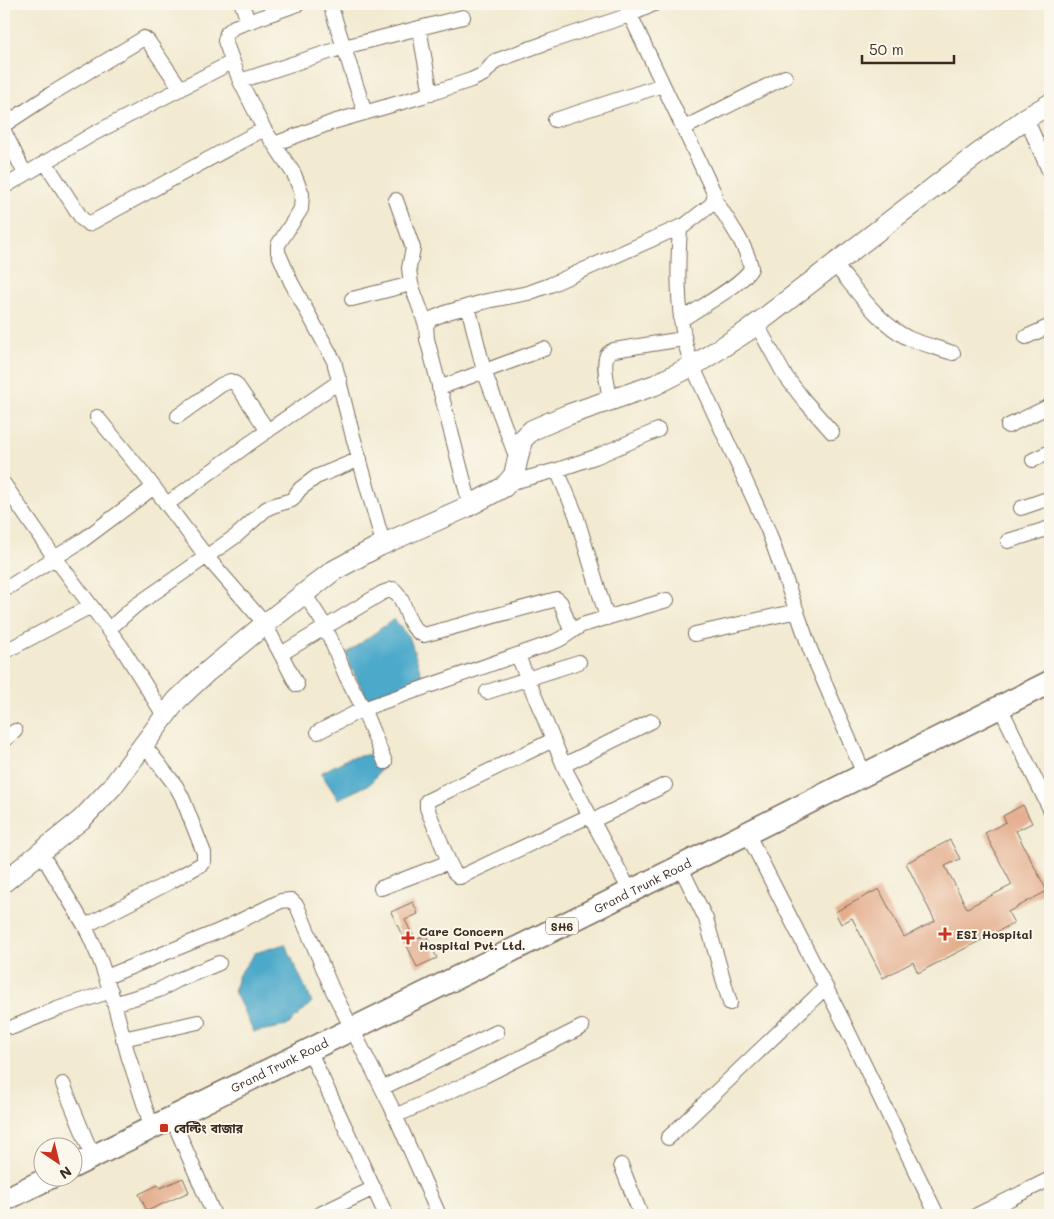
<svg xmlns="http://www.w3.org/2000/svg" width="1054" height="1219" viewBox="0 0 1054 1219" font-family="Mali,'Noto Sans Bengali',sans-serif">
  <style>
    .water { fill: #4ba9ca; stroke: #436a74 }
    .building { fill: #e4ad8d }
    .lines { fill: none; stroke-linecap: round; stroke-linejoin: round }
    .street-casing { stroke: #7b6d5d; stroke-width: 16 }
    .secondary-casing { stroke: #7b6d5d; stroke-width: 22 }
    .primary-casing { stroke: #7b6d5d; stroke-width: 25 }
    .street { stroke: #fff; stroke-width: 14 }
    .secondary { stroke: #fff; stroke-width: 20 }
    .primary { stroke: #fff; stroke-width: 22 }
    .poi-dot { fill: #c8321e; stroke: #fbf7ec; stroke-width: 2 }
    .labels { text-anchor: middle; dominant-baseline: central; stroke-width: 4; stroke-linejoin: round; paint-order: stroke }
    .shield { fill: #fbf7ec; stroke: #75685c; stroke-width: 1 }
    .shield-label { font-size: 11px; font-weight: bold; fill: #3b2a1e }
    .street-label { font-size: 12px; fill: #3b2a1e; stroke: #fbf7ec }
    .poi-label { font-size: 12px; font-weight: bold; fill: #3b2a1e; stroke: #fbf7ec; text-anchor: start }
  </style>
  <rect width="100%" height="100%" fill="#fbf7ec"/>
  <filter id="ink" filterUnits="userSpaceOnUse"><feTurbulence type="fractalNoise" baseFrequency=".02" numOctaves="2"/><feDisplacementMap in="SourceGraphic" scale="10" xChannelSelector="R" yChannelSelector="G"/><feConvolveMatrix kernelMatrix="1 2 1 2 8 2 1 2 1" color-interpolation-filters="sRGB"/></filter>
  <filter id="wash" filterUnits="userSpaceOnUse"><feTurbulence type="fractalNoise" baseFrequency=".0096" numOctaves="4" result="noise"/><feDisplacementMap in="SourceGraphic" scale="20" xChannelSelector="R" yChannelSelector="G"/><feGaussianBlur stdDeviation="1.12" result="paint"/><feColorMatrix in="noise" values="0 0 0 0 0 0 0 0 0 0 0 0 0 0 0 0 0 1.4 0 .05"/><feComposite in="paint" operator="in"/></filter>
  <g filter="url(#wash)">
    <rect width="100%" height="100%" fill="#f2ead1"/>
    <path class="water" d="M 394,619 L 410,639 L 423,679 L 369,701 L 349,664 L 347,653 Z
      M 371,754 L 384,765 L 370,784 L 338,799 L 321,773 L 349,758 Z
      M 285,944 L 312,1002 L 287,1026 L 254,1032 L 234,991 L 238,976 L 255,953 Z"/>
    <g id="blocks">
      <path class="building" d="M 1023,805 L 1032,823 L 1016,831 L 1047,891 L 1008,912 L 1014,923 L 918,973 L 913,962 L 883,978 L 852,918 L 841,924 L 835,912 L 879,889 L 904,937 L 935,921 L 906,863 L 950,840 L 960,859 L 945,866 L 967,908 L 1012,885 L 985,833 L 1006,822 L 1003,816 Z
        M 413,902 L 418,914 L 405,920 L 415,940 L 426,935 L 437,958 L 417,967 L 391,912 Z
        M 183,1178 L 189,1192 L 147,1211 L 139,1194 L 158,1185 L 160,1188 Z"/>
    </g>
  </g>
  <g filter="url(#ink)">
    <use href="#blocks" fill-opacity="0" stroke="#7b6d5d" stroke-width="1"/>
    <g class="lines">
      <defs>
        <path id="street" d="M 242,4 L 248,22
          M 298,4 L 234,27 L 227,33 L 225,41 L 240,81 L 264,129 L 294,174 L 302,194 L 301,209 L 278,245 L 278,252 L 291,282 L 334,361 L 352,433 L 383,543
          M 330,4 L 365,113
          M 625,4 L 715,195 L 712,204 L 680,229 C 677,271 677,326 692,365 L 768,530 L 810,649 L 864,774
          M 419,28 L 431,94
          M 240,81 L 344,47 L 463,17
          M 1026,118 L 1050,173
          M 555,120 L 663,85
          M 4,125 L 51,94 L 144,38 L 148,41 L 181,89
          M 684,128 L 785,77
          M 4,131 L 25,174
          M 274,144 L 333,122 L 423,96 L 471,80 L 484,74 L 495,61 L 551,41 L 630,15 L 654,4
          M 45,162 L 82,219 L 89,224 L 264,129
          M 4,187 L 93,134 L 232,62
          M 396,200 L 413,248 L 409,268 L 411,284
          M 834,264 C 856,289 878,323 908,338 C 922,344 938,348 953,353
          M 352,299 L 411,284 L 426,325
          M 468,306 L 484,371 L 517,459
          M 681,320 C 698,308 744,284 751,268 C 748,248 726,217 715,200
          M 757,325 L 784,374 L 803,399 L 832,432
          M 1026,337 L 1050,326
          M 439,388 L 544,349
          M 610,401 C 609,390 603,368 606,358 C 607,353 610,352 614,350 L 683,339
          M 178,416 L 221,385 L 230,381 L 236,384 L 268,431
          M 97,417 L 143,473 L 206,556 L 265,624 L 297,685
          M 1008,426 L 1050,406
          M 1033,460 L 1050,452
          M 557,470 L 576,515 L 607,618
          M 509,483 L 557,470 L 595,457 L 658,430
          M 4,484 L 50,551 L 121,646 L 165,717
          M 167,504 L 250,443 L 340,381
          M 470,505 L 427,339 L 426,325 L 431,319 L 448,312 L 487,301 L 528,293 L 550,285 L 682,226
          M 1021,508 L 1050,498
          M 1008,541 L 1050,528
          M 4,590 L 83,540 L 154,487
          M 304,593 L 325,626 L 346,676 L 362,706 L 385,762
          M 108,630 L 135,606 L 236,536 L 266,509 L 272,506 L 292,500 L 300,489 L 316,477 L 360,459
          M 695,634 L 797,611
          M 4,652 L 91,606
          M 281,654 L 382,593 L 393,589 C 408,600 405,629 424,635 L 557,599 L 561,603 L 571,631
          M 518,656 L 567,773 L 630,891
          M 487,692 L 579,662
          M 1000,707 L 1050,809
          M 318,732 L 363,709 L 554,642 C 565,638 572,630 582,625 L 667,600
          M 4,740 L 15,731
          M 564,765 L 652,721
          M 592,821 L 665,785
          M 747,833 L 844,1023 L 937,1215
          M 41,853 L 85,926 L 100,960 L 113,999 L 128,1055 L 152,1128
          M 449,862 L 454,872 L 460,877 L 589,816
          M 680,866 L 706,919 L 730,1003
          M 381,888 L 449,862 L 427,808 L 427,801 L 553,740
          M 85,926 L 168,883 L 200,865 L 204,861 L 204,853 L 182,797 L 176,786 L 144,745
          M 106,977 L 219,931 L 281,901 L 291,900 L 297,906 L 332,989 L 391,1106 L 439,1215
          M 114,1004 L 159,990 L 178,980 L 219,963
          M 13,1027 L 57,1009 L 111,991
          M 123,1039 L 198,1022
          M 309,1050 L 386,1215
          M 63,1084 L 93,1157
          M 382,1088 L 497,1032
          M 395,1116 L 482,1077 L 582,1027
          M 172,1118 L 214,1215
          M 668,1138 L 826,987
          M 621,1165 L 641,1215
          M 318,1215 L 374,1188
          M 977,1215 L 1050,1179"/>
        <path id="secondary" d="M 4,882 L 82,819 L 112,787 L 177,700 L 207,672 L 265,624 L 333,571 L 379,546 L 467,507 L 504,487 L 514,475 L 522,440 L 532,430 L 567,415 L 655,385 L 696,364 L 749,330 L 959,168 L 1026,118 L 1050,104"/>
        <g id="primary">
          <path id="s1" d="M 72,1167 L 543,935 L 1050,682"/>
          <path d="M 4,1200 L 53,1176"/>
        </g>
      </defs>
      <use href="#street" class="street-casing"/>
      <use href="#secondary" class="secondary-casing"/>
      <use href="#primary" class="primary-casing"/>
      <use href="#street" class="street"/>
      <use href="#secondary" class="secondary"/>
      <use href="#primary" class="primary"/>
    </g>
  </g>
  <g class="poi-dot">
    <path d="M942.5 926.5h5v5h5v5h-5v5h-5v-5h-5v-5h5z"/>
    <path d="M405.5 930.5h5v5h5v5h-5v5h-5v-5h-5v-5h5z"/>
    <rect x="159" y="1123" width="10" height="10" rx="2.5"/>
  </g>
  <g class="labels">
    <rect class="shield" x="546" y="917.5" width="32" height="17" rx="4"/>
    <g class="shield-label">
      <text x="562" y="926">SH6</text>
    </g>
    <g class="street-label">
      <text stroke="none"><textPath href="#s1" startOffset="636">Grand Trunk Road</textPath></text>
      <text stroke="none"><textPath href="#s1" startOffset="231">Grand Trunk Road</textPath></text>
    </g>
    <g class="poi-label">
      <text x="419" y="931">Care Concern<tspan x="419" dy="14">Hospital Pvt. Ltd.</tspan></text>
      <text x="956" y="934">ESI Hospital</text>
      <text x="174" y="1128">বেল্টিং বাজার</text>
    </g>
  </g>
  <rect width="1054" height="1219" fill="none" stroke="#fbf7ec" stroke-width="20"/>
  <g transform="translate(58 1162) rotate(145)"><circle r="24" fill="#fbf7ec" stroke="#aea59a"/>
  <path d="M0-4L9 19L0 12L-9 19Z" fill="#c8321e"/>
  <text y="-8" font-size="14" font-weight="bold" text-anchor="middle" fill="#3b2a1e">N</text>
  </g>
  <path d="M862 55v8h92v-8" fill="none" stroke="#3b2a1e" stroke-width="2.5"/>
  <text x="869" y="55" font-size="15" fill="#3b2a1e" stroke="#fbf7ec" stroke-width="4" paint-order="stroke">50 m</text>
</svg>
